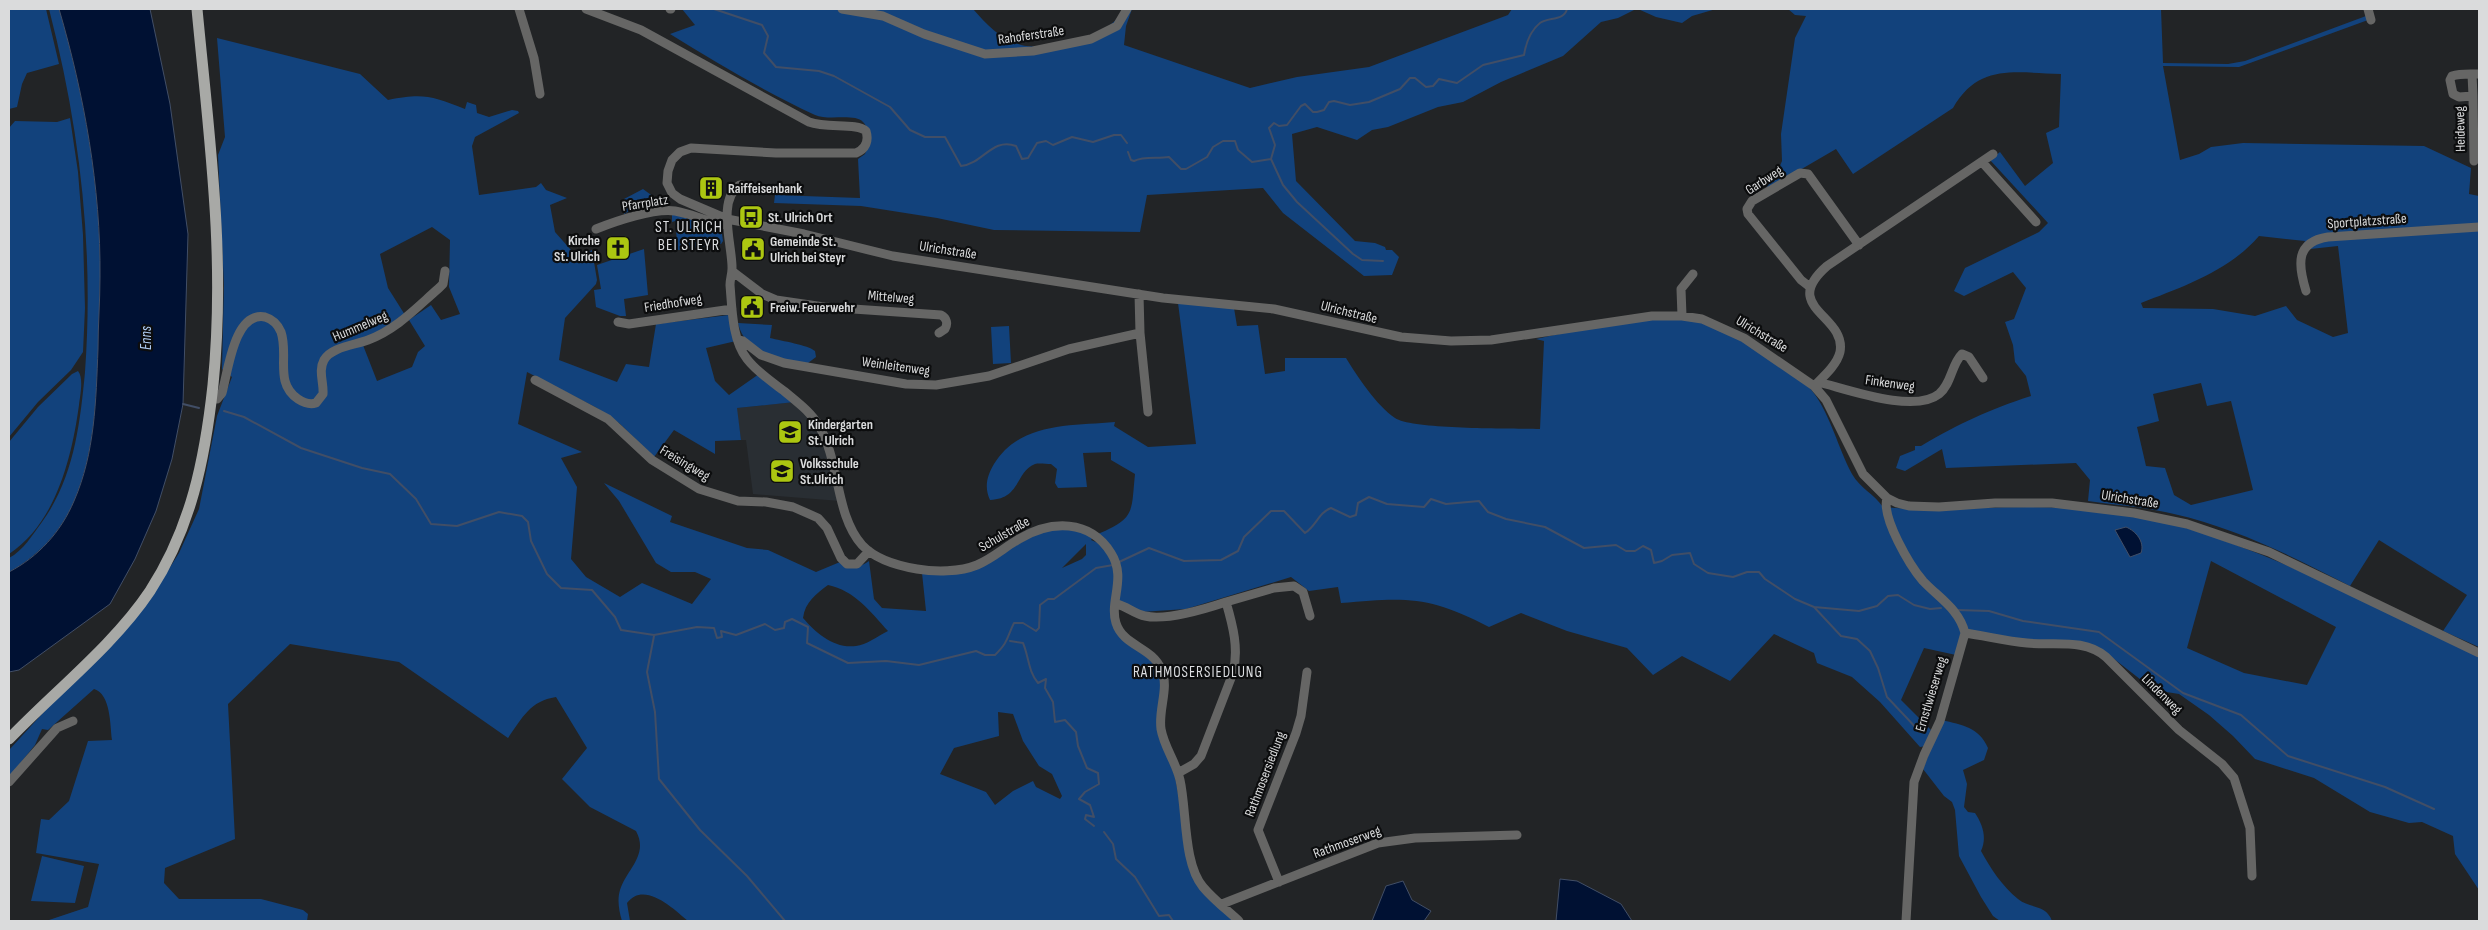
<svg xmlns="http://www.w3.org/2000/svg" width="2488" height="930" viewBox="0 0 2488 930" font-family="'Sofia Sans Condensed',sans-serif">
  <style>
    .built { fill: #292e33 }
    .green { fill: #12427c; fill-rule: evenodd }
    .water { fill: #013; stroke: #414e66 }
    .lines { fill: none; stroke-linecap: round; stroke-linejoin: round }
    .stream { stroke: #414e66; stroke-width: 2 }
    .minor { stroke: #666665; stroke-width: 9 }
    .major { stroke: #a8a9a6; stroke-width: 11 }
    .labels { text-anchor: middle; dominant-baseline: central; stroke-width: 4.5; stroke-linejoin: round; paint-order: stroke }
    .street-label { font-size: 14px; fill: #dadbdc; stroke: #0c0d0e }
    .poi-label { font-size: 14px; font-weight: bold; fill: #dadbdc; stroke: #0c0d0e; text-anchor: start }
    .water-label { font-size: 15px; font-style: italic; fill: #aecbf1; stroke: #0c0d0e }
    .neighbourhood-label { font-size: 15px; letter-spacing: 1px; fill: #dcdee1; stroke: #0c0d0e }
    .quarter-label { font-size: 16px; letter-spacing: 1px; fill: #dcdee1; stroke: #0c0d0e }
  </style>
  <rect width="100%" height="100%" fill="#222426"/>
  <path class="built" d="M 795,402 L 820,431 L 840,501 L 753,494 L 746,440 L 741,440 L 736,408 Z"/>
  <path class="green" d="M 9,9 L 46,9 L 59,64 L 27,73 L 22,84 L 17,107 L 9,109 Z
    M 49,9 L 59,9 C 84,95 101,188 100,277 C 100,302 98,328 98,353 C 96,403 94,455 74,501 C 61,532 38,556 9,572 L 9,558 C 23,551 33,534 42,522 C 74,478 80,424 85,372 C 94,248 80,129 49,9 Z
    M 682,9 L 973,9 C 987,25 1000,39 1021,45 C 1047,52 1113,37 1123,9 L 1132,9 L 1126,26 L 1124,45 L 1250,88 L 1297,77 L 1369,67 L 1508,15 L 1512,9 L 1636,9 L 1618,18 L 1601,22 L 1563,56 L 1501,82 L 1463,102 L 1438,107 L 1388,127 L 1372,130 L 1357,140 L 1317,127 L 1292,134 L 1296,181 L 1355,241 L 1375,243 L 1385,247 L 1386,250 L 1392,250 L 1399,257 L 1392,275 L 1364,276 L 1283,213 L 1263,188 L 1147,195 L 1140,232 L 994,230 L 937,218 L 861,206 L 774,203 L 775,195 L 860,198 L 858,159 L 865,154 C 869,145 871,130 863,122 C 855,113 828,121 815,115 C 765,92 717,63 670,34 L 695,25 Z
    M 1638,9 L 1716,9 L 1692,16 L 1682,23 L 1656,17 Z
    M 1788,9 L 2161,9 L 2163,63 L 2228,64 L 2245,61 L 2366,16 L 2368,20 L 2239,67 L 2163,66 L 2180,160 L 2199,154 L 2211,147 L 2243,143 L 2424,146 L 2471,168 L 2469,194 L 2479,196 L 2479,647 L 2443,631 L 2467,595 L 2379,540 L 2350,586 C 2294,557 2236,528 2174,514 C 2146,507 2116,505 2088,501 L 2090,480 L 2076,463 L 1946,468 L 1942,449 L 1905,471 L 1896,468 L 1900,456 L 1915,450 L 1915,446 L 1921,446 C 1960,423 1988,410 2031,396 L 2026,376 L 2015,362 L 2013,345 L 2005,322 L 2014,319 L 2026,288 L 2013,272 L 1964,296 L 1954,291 L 1965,268 L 2039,232 L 2048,223 L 1990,160 L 2000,152 L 2025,186 L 2053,163 L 2046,133 L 2059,127 L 2061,74 C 2015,73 1979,63 1953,108 L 1853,174 L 1836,149 L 1764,191 L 1777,173 L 1782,161 L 1781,134 L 1795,38 L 1806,16 L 1795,15 ZM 2259,236 L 2305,241 L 2301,250 L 2338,246 L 2348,333 L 2333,337 L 2297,320 L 2286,306 L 2255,316 L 2213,309 L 2143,308 L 2141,303 C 2182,287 2229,271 2259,236 ZM 2201,383 L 2207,406 L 2231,401 L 2253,490 L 2191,505 L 2174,495 L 2165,468 L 2146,466 L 2137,427 L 2159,421 L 2153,394 Z
    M 217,38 L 360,74 L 388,100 C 423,93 432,96 465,109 L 467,102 L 476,105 L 477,113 L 489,117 L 512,110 L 518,111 L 519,113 L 475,137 L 472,146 L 479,195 L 536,187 L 541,183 L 546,190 L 567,198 L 550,205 L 555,232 L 578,258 L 592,250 L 597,280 L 596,284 L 565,318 L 559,360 L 617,382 L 626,364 L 649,367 L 656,324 L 729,315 L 736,341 L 706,348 L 715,381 L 729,395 L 759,374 L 795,402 L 737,408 L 741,440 L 715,441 L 715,454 L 674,430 L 654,457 L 619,423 L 597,408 L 527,372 L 518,424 L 582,452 L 561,458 L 577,487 L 571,559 L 586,577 L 620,597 L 642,583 L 692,604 L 711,579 L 695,572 L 671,572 L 656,563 L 619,501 L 604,483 L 672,516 L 670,522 L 747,548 L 768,550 L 816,572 L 840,562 C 851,571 858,568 869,561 L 874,599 L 882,608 L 926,611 L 922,573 L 966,571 L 1043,531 L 1072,528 L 1093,537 L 1091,540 C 1123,550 1114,598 1114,624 L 1159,669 L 1162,687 L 1159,717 L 1174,770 L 1191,869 L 1236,921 L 688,921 C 674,909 644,880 627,903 L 630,921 L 622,921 C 619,911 617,900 620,890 C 627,869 649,855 636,831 L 590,807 L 562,779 L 587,748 L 556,697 C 530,701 523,717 508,738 L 399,662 L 290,644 L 228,704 L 235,839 L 165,868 L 164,883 L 179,899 L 261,899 L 303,910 L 308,914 L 307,921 L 46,921 L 88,907 L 99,864 L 36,853 L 41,819 L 49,820 L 69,801 L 88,741 L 112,740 C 110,725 111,694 94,689 L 48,730 L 42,729 L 35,745 L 9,777 L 9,750 L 155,591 L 179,553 L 199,509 L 217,416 L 232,377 L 222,369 L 224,285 L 218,155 L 225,137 ZM 432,227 L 450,240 L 449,287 L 460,314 L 441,320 L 431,305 L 409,320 L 425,346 L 418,352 L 412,367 L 377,381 L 361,340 L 397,323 L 405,315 L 388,288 L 380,254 ZM 1086,544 L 1086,555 L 1082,559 L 1062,568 ZM 828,585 C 854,590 871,612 888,631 C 878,636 866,645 856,646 C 834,649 816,633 803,618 C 805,602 816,594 828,585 ZM 998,712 L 1013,714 L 1023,741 L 1039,766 L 1052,774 L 1062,796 L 1060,799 L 1036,787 L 1033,781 L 1013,791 L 995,805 L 986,792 L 940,774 L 954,748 L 999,736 Z
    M 70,118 L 78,172 L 83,235 L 85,308 L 83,352 L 71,370 L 38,402 L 9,437 L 9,128 L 15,121 L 57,122 Z
    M 643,189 L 654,197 L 624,214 L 624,199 Z
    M 672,214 L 721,227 L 723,241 L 721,244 L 678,250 L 675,221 L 672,222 Z
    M 644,249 L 648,295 L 624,299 L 626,316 L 620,316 L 596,307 L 594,290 L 601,289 L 597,265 Z
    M 1178,303 L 1234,308 L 1237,326 L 1258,325 L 1265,374 L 1285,371 L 1285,358 L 1346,358 C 1357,376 1377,406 1395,418 C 1413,430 1513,428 1540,429 L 1544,341 L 1536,339 C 1583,329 1654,311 1701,322 C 1723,328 1746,344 1765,356 C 1778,364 1803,379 1813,392 C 1831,416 1838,448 1852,474 C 1860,488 1874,494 1883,507 C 1947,513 2014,503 2078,509 C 2112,512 2150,517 2183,527 C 2286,558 2382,610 2479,657 L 2479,890 L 2455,854 L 2453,836 L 2422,822 L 2409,823 L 2370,812 L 2314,778 L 2255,759 L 2233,736 L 2209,715 L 2179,694 L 2154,690 L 2109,655 L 2045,642 L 1967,631 L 1956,655 L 1924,648 L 1901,700 L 1931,730 L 1926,746 L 1920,747 L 1880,702 L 1852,677 L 1817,663 L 1814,653 L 1774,634 L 1730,681 L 1682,656 L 1653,675 L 1627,648 L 1567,631 L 1521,613 L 1489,627 C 1430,596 1407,597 1341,603 L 1338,587 L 1309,591 L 1291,577 L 1186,609 L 1141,612 L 1117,603 L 1115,553 L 1098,534 C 1136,518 1131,512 1135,474 L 1111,460 L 1111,452 L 1083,453 L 1087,487 L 1058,488 L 1055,483 L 1057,469 L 1051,464 C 1046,464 1039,463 1035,464 C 1015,472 1021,499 990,500 C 984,487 987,476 994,464 C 1020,422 1070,426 1115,422 L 1114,426 L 1148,447 L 1196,444 ZM 2211,561 L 2336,627 L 2307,685 L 2244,673 L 2187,648 Z
    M 738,323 L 772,325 L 770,338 C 782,341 808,345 815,351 L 816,357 L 808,363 C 780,361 745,354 738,323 Z
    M 1009,326 L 1011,363 L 993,364 L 991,327 Z
    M 78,371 C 84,378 80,396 79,405 C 72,457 56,523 9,554 L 9,442 L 38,407 L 72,374 Z
    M 1942,720 C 1962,725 1979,727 1988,748 L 1984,760 L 1963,770 L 1967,784 L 1964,807 L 1968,812 L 1975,813 C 1983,825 1987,838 1981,851 C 1991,869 2002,886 2018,899 C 2030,909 2046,904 2052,921 L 2000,921 L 1993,916 L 1981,897 L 1959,856 L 1955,810 L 1952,802 L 1944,796 L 1923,769 Z
    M 42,856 L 84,866 L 75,903 L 31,901 Z"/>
  <path class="water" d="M 59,9 L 150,9 L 170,104 L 188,234 L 183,404 L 172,459 L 156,511 L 135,559 L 110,604 L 19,670 L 9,672 L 9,572 C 38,557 61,532 74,501 C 95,453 96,400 98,349 C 98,325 100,301 100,277 C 101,188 84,94 59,9 Z
    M 2126,527 C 2136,531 2145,542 2141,553 L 2130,557 L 2115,530 Z
    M 1560,879 L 1577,881 L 1621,904 L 1632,921 L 1556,921 Z
    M 1403,881 L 1412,900 L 1431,911 L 1424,921 L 1372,921 L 1386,886 Z"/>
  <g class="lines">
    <path class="stream" d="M 714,9 L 762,25 L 768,36 L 764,53 L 776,67 L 819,71 L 834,76 L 890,107 L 910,130 L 925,137 L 945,137 L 961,166 C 983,164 992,137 1016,146 L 1022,159 L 1028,158 L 1037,143 L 1046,141 L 1053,145 L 1072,137 L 1093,142 L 1114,135 L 1121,135 L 1127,143
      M 1128,152 L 1131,160 L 1134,161 C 1144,156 1158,159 1169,157 L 1181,169 L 1186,169 L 1207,157 L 1213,147 L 1223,141 L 1235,141 L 1238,150 L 1252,162 L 1271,159 L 1283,185 L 1297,202 L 1353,254 L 1362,260 L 1383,261
      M 1271,159 L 1275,145 L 1269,128 L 1274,123 L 1279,126 L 1287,125 L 1301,106 L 1305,104 L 1313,112 L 1317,112 L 1324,110 L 1329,102 L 1334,101 L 1350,105 L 1369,102 L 1400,89 L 1410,78 L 1415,78 L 1426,87 L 1433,86 L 1439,79 L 1457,83 L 1483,65 L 1524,55 C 1526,43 1530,31 1540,23 C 1548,17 1564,21 1567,9
      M 183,404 L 199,408
      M 224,411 L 244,417 L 301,448 L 362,468 L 390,474 L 416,499 L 431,524 L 457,526 L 499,512 L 522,516 L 528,522 L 531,541 L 547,574 L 561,588 L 592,590 L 615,617 L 621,630 L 654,635 L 697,627 L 714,628 L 717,638 L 722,637 L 721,631 L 736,635 L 765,624 L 775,630 L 784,628 L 785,622 L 792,619 L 808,627 L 807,643 L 848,663 L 886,661 L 919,665 L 976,651 L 985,655 L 995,655 C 1009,641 1006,639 1014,623 L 1023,623 L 1036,631 L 1039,628 L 1040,605 L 1048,599 L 1054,599 L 1096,568 L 1113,565
      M 1119,562 L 1149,548 L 1184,561 L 1221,560 L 1238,551 L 1244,537 L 1271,511 L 1284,511 L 1305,533 C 1317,525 1318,513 1331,508 L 1350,517 L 1356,515 L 1358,503 L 1369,497 L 1387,504 L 1424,507 L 1431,499 L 1446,504 L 1479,501 L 1488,512 L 1506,519 L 1545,527 L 1584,548 L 1616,545 L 1626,551 L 1635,551 L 1643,546 L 1651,550 L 1654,563 L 1662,561 L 1672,555 L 1690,553 L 1694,564 L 1708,573 L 1733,577 L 1747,572 L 1759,572 L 1765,579 L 1795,599 L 1814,607 L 1841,636 L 1857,639 L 1870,651 L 1878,668 L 1887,697 L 1920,732
      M 1814,607 L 1859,611 L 1877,606 L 1888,596 L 1898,595 L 1914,605 L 1930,609 L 1941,608
      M 1957,610 L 1989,611 L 2023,621 L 2099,632 L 2183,693 L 2241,715 L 2288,756 L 2385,787 L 2434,809
      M 654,636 L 647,672 L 655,712 L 659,779 L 700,830 L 747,876 L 785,921
      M 1010,641 L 1023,643 C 1029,657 1028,671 1038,683 L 1046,679 L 1045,688 L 1053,702 L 1055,722 L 1065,720 L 1076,732 L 1078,746 L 1087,768 L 1098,773 L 1099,784 L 1085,792 L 1079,799 L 1090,805 L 1094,817 L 1086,815 L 1085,819 L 1094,826
      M 1104,832 L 1113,844 L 1116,859 L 1135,877 L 1159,916 L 1169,915 L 1173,921"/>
    <path class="minor" d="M 519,9 L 534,58 L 540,94
      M 586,9 L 641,30 L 809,122 C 827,129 856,122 866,131 C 869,141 866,149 856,153 L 776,153 L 691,148 L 680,152 L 672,160 L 668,171 L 667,183 L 672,193 L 680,199 L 727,219 L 804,234 L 893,256 L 1163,298 L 1274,309 L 1401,337 L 1451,341 L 1491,340 L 1652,316 L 1682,316 L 1702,319 L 1744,338 L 1814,386 L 1826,400 L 1863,474 L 1887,498 L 1897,503 L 1909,506 L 1939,507 L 1995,503 L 2052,503 L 2134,513 L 2187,524 L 2269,552 L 2479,653
      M 670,9 L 671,9
      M 842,9 L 883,16 L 924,34 L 985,54 L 1033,51 L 1091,39 L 1117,26 L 1127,9
      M 2368,9 L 2371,20
      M 2472,74 L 2473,96 L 2459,97 L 2453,94 L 2450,80 L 2452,76 C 2461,73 2470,74 2479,74
      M 2473,96 L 2474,161
      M 1982,162 L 2036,222
      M 748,186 L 740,185 C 716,199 733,248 732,269 C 732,274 730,279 730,285 C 732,308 732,340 747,359 C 757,372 772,382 784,391 C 797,402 811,412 819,426 C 840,461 835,515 862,545 C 875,559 899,566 917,569 C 935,572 960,572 977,565 C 992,559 1005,547 1019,539 C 1051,520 1090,519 1111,553 C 1127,578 1109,601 1116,623 C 1123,646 1152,647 1161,669 C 1170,687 1158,709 1161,729 C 1164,747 1176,762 1180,780 C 1187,811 1183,863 1203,887 C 1213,899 1227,910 1239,921
      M 596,229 C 616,221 654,208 675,211 C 693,214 708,223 727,225
      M 732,271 L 762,294 L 776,300 L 824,307 L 941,315 C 947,318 948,324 945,329 L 939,333
      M 1810,287 L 1801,280 L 1748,214 L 1747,209 L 1752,201 L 1800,173 L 1808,174 L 1859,245
      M 2306,291 C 2298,265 2295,242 2328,237 L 2479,227
      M 1682,316 L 1681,289 L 1693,274
      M 618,322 L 629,324 L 732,309
      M 1140,333 L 1148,412
      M 738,340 L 743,341 L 761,355 L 784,363 L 906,384 L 936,385 L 989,376 L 1069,349 L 1140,333 L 1139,294
      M 535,380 L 608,419 L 652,460 L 699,489 L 738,501 L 766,502 L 793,507 L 818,518 L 827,528 L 841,558 L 847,564 L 857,564 L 869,551
      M 1818,382 C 1847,389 1914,414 1939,394 C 1952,383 1951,365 1962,354 L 1969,357 L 1983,378
      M 1814,386 C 1823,377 1837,365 1840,352 C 1847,315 1779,308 1827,266 L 1993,154
      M 211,399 L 217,399 L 222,393 C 228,372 234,311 265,317 C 272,319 278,325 281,332 C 289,355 274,383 298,399 C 304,403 309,405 316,403 L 323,394 C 324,383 318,371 324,360 C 331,347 355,345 368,340 C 397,329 416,308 439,288 L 443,284 L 445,271
      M 1887,498 C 1881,517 1910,566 1923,581 C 1939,598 1959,609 1965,633 L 1940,721 L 1924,755 L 1914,782 L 1906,921
      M 1226,602 L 1274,588 L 1294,586 L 1303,592 L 1310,616
      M 1116,604 C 1127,606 1134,614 1145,616 C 1167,621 1205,609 1226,602 C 1233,626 1239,649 1233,673 L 1201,756 L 1194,764 L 1178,773
      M 1965,633 C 1986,636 2006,641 2027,643 C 2054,646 2084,638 2106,657 L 2179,730 L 2222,764 L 2234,778 L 2250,828 L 2252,876
      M 9,782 L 57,728 L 73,721
      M 1279,882 L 1258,830 L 1296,733 L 1301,716 L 1307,672
      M 1222,904 L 1378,843 L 1415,838 L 1517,835"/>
    <path class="major" d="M 9,739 C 54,692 114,645 150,591 C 191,528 205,459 213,385 C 226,256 209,137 197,9"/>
  </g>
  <defs>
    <symbol id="building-square" viewBox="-11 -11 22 22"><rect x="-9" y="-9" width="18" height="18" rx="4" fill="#acc611" stroke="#0c0d0e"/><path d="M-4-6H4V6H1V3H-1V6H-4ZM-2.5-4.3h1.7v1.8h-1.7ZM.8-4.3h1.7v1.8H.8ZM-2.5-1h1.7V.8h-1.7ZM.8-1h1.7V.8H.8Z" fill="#111"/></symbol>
    <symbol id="bus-square" viewBox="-11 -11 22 22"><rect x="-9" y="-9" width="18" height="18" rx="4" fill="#acc611" stroke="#0c0d0e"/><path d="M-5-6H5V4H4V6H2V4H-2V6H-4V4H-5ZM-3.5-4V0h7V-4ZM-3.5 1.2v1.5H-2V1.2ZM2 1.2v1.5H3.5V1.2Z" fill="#111"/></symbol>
    <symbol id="church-square" viewBox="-11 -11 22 22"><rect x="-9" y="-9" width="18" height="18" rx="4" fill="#acc611" stroke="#0c0d0e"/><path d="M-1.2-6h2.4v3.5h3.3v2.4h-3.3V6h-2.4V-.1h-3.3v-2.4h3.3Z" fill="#111"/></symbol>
    <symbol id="civic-square" viewBox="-11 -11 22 22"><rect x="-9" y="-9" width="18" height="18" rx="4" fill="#acc611" stroke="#0c0d0e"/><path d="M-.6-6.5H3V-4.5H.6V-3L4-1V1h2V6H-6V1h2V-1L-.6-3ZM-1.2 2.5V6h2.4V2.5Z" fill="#111"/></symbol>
    <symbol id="school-square" viewBox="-11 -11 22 22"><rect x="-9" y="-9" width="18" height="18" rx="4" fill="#acc611" stroke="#0c0d0e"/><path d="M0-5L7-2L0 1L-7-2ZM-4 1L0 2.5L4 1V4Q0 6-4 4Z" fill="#111"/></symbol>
  </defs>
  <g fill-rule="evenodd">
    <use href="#building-square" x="697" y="174" width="28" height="28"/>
    <use href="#bus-square" x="737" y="203" width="28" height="28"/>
    <use href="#church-square" x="604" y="234" width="28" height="28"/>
    <use href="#civic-square" x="739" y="235" width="28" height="28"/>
    <use href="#civic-square" x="738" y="293" width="28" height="28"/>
    <use href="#school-square" x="776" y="418" width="28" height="28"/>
    <use href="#school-square" x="768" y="457" width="28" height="28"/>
  </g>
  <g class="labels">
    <g class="street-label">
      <text transform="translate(1031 35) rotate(-8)">Rahoferstraße</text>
      <text transform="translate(2460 129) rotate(-91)">Heideweg</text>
      <text transform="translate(1764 180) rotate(-33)">Garbweg</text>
      <text transform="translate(645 203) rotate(-9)">Pfarrplatz</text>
      <text transform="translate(2367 221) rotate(-4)">Sportplatzstraße</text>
      <text transform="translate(948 250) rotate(9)">Ulrichstraße</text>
      <text transform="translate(891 297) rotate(5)">Mittelweg</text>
      <text transform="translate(673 303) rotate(-9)">Friedhofweg</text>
      <text transform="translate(1349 312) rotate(14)">Ulrichstraße</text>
      <text transform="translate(360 326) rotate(-23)">Hummelweg</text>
      <text transform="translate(1762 334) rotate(31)">Ulrichstraße</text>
      <text transform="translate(896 366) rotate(8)">Weinleitenweg</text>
      <text transform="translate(1890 383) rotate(8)">Finkenweg</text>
      <text transform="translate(685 463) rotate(31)">Freisingweg</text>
      <text transform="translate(2130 499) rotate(9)">Ulrichstraße</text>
      <text transform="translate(1004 534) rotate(-30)">Schulstraße</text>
      <text transform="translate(1931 694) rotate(-73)">Ernstlwieserweg</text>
      <text transform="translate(2162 694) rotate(45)">Lindenweg</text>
      <text transform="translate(1265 774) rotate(-69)">Rathmosersiedlung</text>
      <text transform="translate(1347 842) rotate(-20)">Rathmoserweg</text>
    </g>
    <g class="poi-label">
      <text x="728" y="188">Raiffeisenbank</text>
      <text x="768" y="217">St. Ulrich Ort</text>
      <text x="600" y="240" text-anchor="end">Kirche<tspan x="600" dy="16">St. Ulrich</tspan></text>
      <text x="770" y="241">Gemeinde St.<tspan x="770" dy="16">Ulrich bei Steyr</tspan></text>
      <text x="770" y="307">Freiw. Feuerwehr</text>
      <text x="808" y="424">Kindergarten<tspan x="808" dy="16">St. Ulrich</tspan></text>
      <text x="800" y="463">Volksschule<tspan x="800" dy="16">St.Ulrich</tspan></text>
    </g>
    <g class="water-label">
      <text transform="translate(146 338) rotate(-90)">Enns</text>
    </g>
    <g class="neighbourhood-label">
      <text x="1198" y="672">RATHMOSERSIEDLUNG</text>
    </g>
    <g class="quarter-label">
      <text x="689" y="227">ST. ULRICH<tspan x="689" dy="18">BEI STEYR</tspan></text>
    </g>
  </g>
  <rect width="2488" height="930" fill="none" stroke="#dadbdc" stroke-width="20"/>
</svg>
